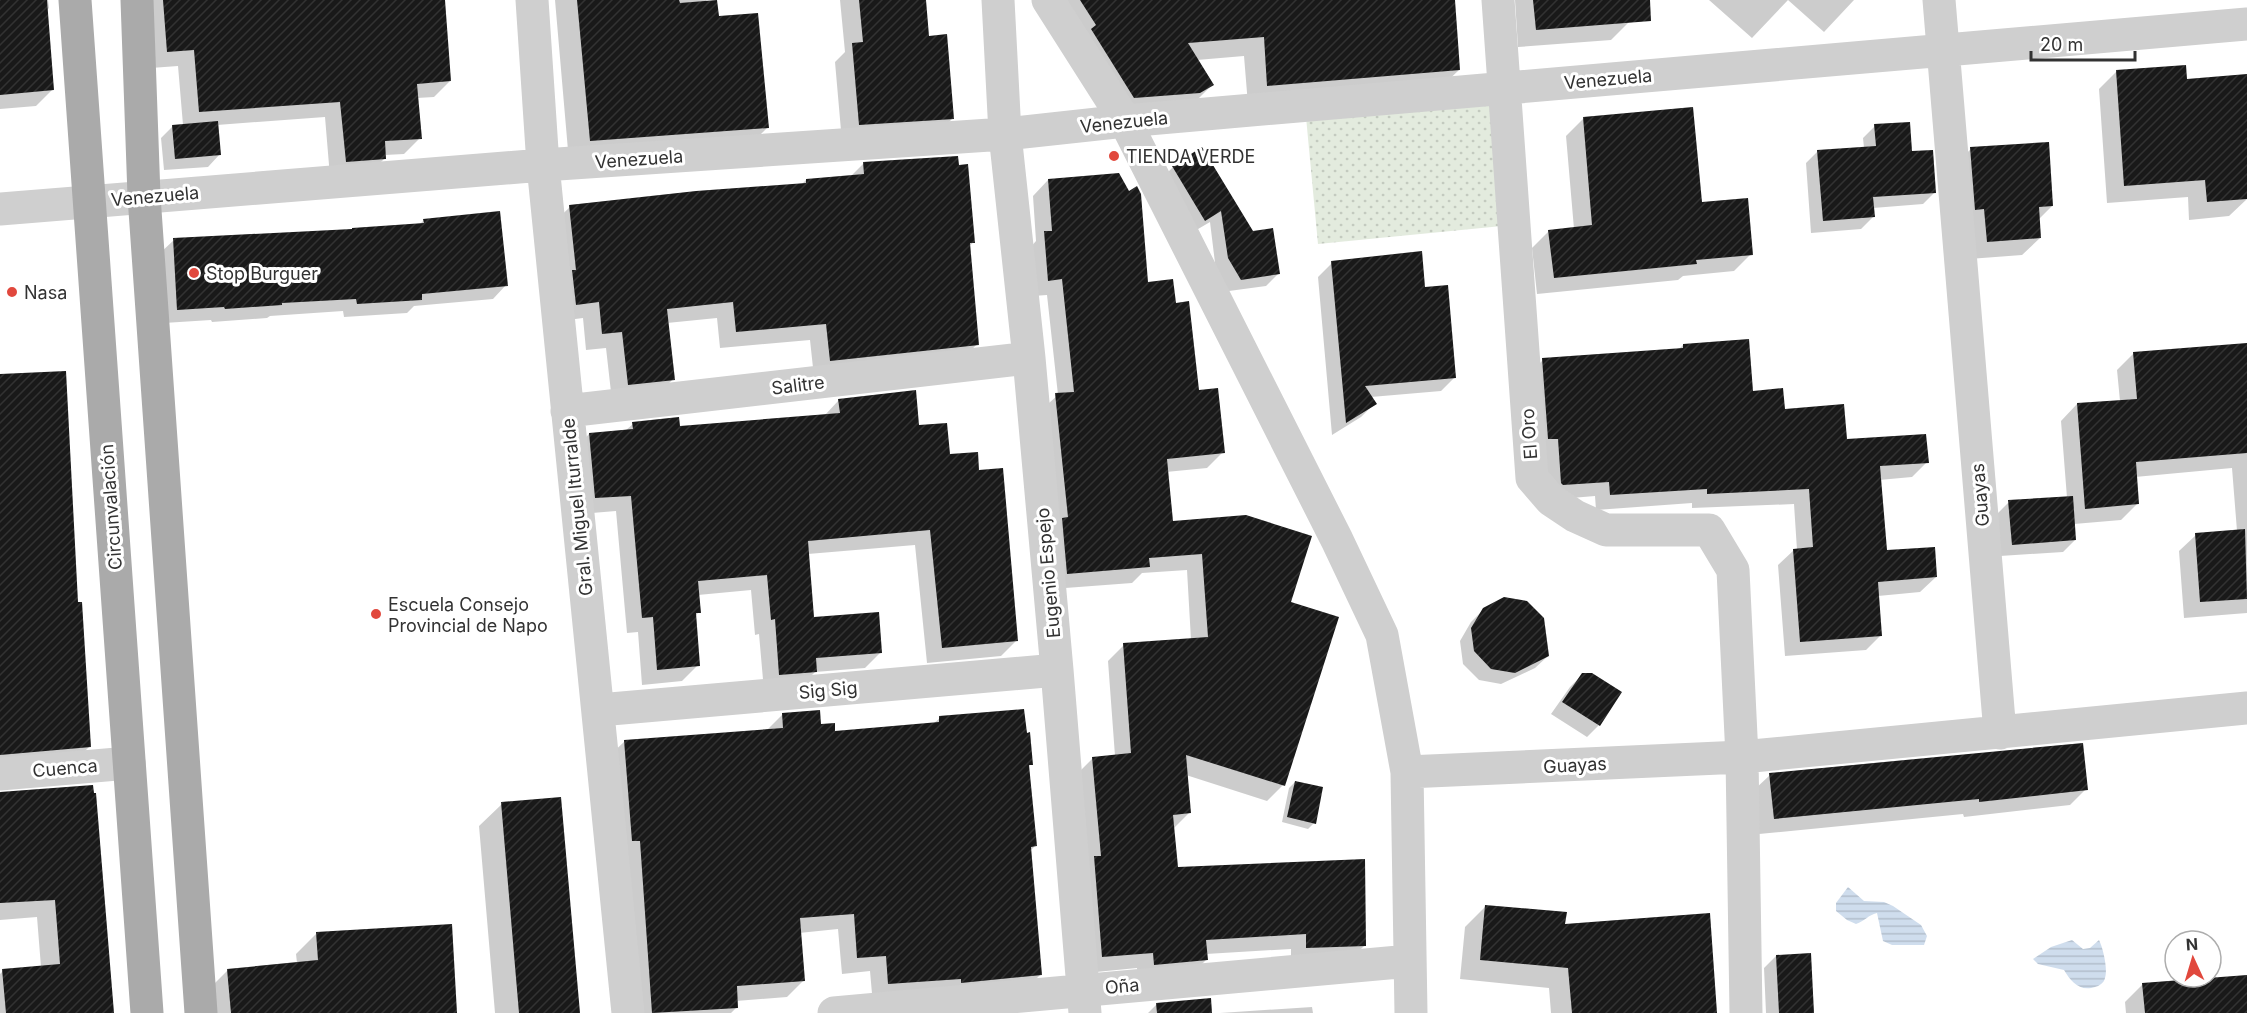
<svg xmlns="http://www.w3.org/2000/svg" width="2247" height="1013" viewBox="0 0 2247 1013" font-family="Inter,sans-serif">
  <style>
    .green { fill: url(#green-dots) }
    .water { fill: url(#water-rules) }
    .shadow { fill: #0003 }
    .building { fill: url(#building-hatch) }
    .lines { fill: none; stroke-linecap: round; stroke-linejoin: round }
    .minor { stroke: #cfcfcf; stroke-width: 33 }
    .major { stroke: #aaa; stroke-width: 33 }
    .poi-dot { fill: #e1483d; stroke: #fff; stroke-width: 2 }
    .labels { text-anchor: middle; dominant-baseline: central; stroke-width: 6; stroke-linejoin: round; paint-order: stroke }
    .street-label { font-size: 18px; fill: #323232; stroke: #fff }
    .poi-label { font-size: 18px; fill: #323232; stroke: #fff; text-anchor: start }
  </style>
  <defs>
    <pattern id="green-dots" width="8" height="8" patternUnits="userSpaceOnUse" patternTransform="scale(1.5)"><rect width="8" height="8" fill="#e3ebde"/><path d="M2 2h.1M6 6h.1" fill="none" stroke="#c3cabf" stroke-width="1.8" stroke-linecap="round"/></pattern>
    <pattern id="water-rules" width="6" height="5" patternUnits="userSpaceOnUse" patternTransform="scale(1.5)"><rect width="6" height="5" fill="#cfdded"/><path d="M0 2.5h6" fill="none" stroke="#b2becc"/></pattern>
    <pattern id="building-hatch" width="6" height="6" patternUnits="userSpaceOnUse" patternTransform="scale(1.5)"><rect width="6" height="6" fill="#191919"/><path d="M-1 1l2-2M0 6l6-6M5 7l2-2" fill="none" stroke="#323232"/></pattern>
  </defs>
  <rect width="100%" height="100%" fill="#fff"/>
  <path class="green" d="M 1489,99 L 1502,226 L 1318,244 L 1306,117 Z"/>
  <path class="water" d="M 1848,887 L 1864,901 L 1884,902 L 1893,906 L 1921,925 L 1927,936 L 1924,945 L 1892,945 L 1883,941 L 1877,913 C 1868,915 1865,921 1856,924 L 1847,920 L 1836,911 L 1836,903 Z
    M 2072,940 L 2083,949 L 2090,948 L 2099,940 C 2103,948 2108,969 2105,978 C 2104,983 2099,986 2095,987 C 2080,992 2071,982 2064,970 L 2038,964 L 2033,959 L 2051,947 Z"/>
  <path class="shadow" d="M 0,0 L 48,0 L 49,8 L 46,11 L 52,90 L 36,106 L 0,109 Z
    M 150,0 L 444,0 L 450,81 L 434,97 L 417,98 L 420,138 L 404,154 L 385,155 L 385,158 L 369,174 L 330,177 L 325,117 L 217,125 L 220,154 L 208,167 L 164,170 L 161,138 L 173,126 L 183,125 L 178,66 L 151,68 Z
    M 555,0 L 706,0 L 718,18 L 767,128 L 746,149 L 569,162 Z
    M 840,0 L 924,0 L 928,37 L 953,118 L 935,136 L 842,142 L 835,62 L 845,52 Z
    M 1048,0 L 1452,0 L 1459,70 L 1439,89 L 1248,105 L 1244,56 L 1197,60 L 1212,85 L 1193,104 L 1114,117 Z
    M 1515,0 L 1627,0 L 1629,22 L 1611,40 L 1518,47 Z
    M 1709,0 L 1788,0 L 1752,38 Z
    M 1788,0 L 1854,0 L 1824,32 Z
    M 2117,71 L 2186,80 L 2247,75 L 2247,199 L 2229,216 L 2189,220 L 2188,197 L 2107,203 L 2099,89 Z
    M 1583,119 L 1701,204 L 1751,254 L 1734,271 L 1683,276 L 1678,280 L 1537,294 L 1532,248 L 1549,231 L 1574,229 L 1566,136 Z
    M 1875,126 L 1911,153 L 1935,192 L 1923,204 L 1873,208 L 1874,216 L 1861,229 L 1811,233 L 1806,163 L 1818,151 L 1864,148 L 1863,138 Z
    M 1202,149 L 1278,274 L 1266,286 L 1229,291 L 1216,271 L 1210,222 L 1193,232 L 1161,179 L 1173,167 Z
    M 1971,149 L 2052,206 L 2039,219 L 2040,238 L 2022,255 L 1969,259 L 1953,166 Z
    M 863,164 L 974,242 L 968,247 L 977,344 L 961,361 L 814,377 L 810,340 L 720,348 L 717,318 L 667,323 L 673,379 L 657,396 L 612,401 L 606,348 L 586,350 L 583,318 L 560,321 L 553,223 L 570,207 L 801,185 L 806,180 L 851,176 Z
    M 1048,180 L 1147,284 L 1174,304 L 1198,391 L 1223,452 L 1207,468 L 1166,472 L 1172,522 L 1289,603 L 1283,785 L 1267,801 L 1186,775 L 1189,813 L 1173,829 L 1176,869 L 1365,945 L 1349,961 L 1291,963 L 1291,949 L 1206,954 L 1206,960 L 1190,976 L 1138,980 L 1137,968 L 1086,973 L 1077,774 L 1093,758 L 1115,756 L 1108,661 L 1124,645 L 1191,640 L 1187,570 L 1142,573 L 1132,583 L 1052,589 L 1040,411 L 1058,395 L 1047,295 L 1033,296 L 1029,249 L 1036,241 L 1033,196 Z
    M 424,220 L 506,285 L 493,299 L 414,306 L 407,313 L 344,317 L 343,311 L 270,316 L 267,318 L 212,322 L 211,320 L 164,323 L 160,253 L 174,240 L 351,231 L 419,225 Z
    M 1332,263 L 1423,289 L 1455,377 L 1441,391 L 1371,397 L 1375,403 L 1361,417 L 1332,435 L 1318,277 Z
    M 1683,345 L 1752,393 L 1846,441 L 1927,462 L 1912,477 L 1879,480 L 1885,552 L 1936,577 L 1920,592 L 1878,596 L 1881,635 L 1866,650 L 1785,656 L 1778,565 L 1794,550 L 1797,550 L 1794,504 L 1692,508 L 1692,503 L 1596,510 L 1595,496 L 1548,500 L 1528,375 L 1543,360 L 1678,350 Z
    M 2247,345 L 2247,613 L 2184,618 L 2179,551 L 2196,535 L 2237,531 L 2232,468 L 2135,477 L 2137,504 L 2121,520 L 2074,524 L 2075,540 L 2063,552 L 2000,556 L 1997,514 L 2009,502 L 2067,498 L 2061,421 L 2077,404 L 2120,401 L 2117,370 L 2133,354 Z
    M 0,375 L 77,604 L 89,747 L 71,765 L 0,771 Z
    M 839,400 L 918,427 L 949,456 L 978,472 L 1017,640 L 1001,656 L 927,663 L 915,545 L 808,554 L 813,619 L 881,652 L 865,668 L 815,672 L 800,687 L 764,691 L 759,634 L 755,635 L 751,590 L 698,595 L 699,612 L 694,617 L 698,665 L 682,681 L 642,685 L 638,632 L 627,633 L 616,511 L 580,514 L 574,450 L 589,434 L 625,431 L 633,424 L 679,427 L 824,416 Z
    M 1484,609 L 1548,656 L 1535,668 L 1501,684 L 1479,680 L 1463,664 L 1460,641 L 1471,622 Z
    M 1582,675 L 1599,725 L 1587,737 L 1551,714 L 1570,687 Z
    M 783,714 L 820,726 L 834,733 L 933,724 L 940,718 L 1031,764 L 1028,767 L 1035,846 L 1030,851 L 1040,975 L 1024,991 L 873,1005 L 870,971 L 842,974 L 838,929 L 799,933 L 803,981 L 787,997 L 736,1001 L 737,1007 L 731,1013 L 635,1013 L 608,757 L 625,741 L 766,731 Z
    M 1770,775 L 2086,789 L 2070,805 L 1964,817 L 1963,814 L 1759,834 L 1754,790 Z
    M 1295,782 L 1314,823 L 1308,829 L 1282,822 L 1289,788 Z
    M 92,786 L 113,1013 L 0,1013 L 0,974 L 3,971 L 41,967 L 37,917 L 0,920 L 0,794 Z
    M 502,804 L 578,1013 L 495,1013 L 479,826 Z
    M 1486,906 L 1564,926 L 1716,1013 L 1551,1013 L 1549,988 L 1460,979 L 1465,927 Z
    M 317,933 L 456,1013 L 210,1013 L 208,990 L 228,970 L 297,963 L 296,954 Z
    M 1776,956 L 1812,1013 L 1766,1013 L 1764,968 Z
    M 2247,976 L 2247,1013 L 2126,1013 L 2125,1002 L 2143,984 Z
    M 1157,1004 L 1210,1013 L 1148,1013 Z
    M 1312,1007 L 1313,1013 L 1220,1013 Z"/>
  <path class="building" d="M 0,0 L 47,0 L 54,90 L 0,95 Z
    M 163,0 L 445,0 L 451,81 L 417,84 L 422,139 L 385,141 L 386,159 L 346,162 L 340,102 L 199,112 L 194,50 L 167,52 Z
    M 577,0 L 679,0 L 680,3 L 717,0 L 719,16 L 758,13 L 769,128 L 590,141 Z
    M 859,0 L 926,0 L 929,36 L 947,34 L 954,119 L 859,125 L 852,43 L 863,42 Z
    M 1080,0 L 1455,0 L 1460,70 L 1267,86 L 1264,37 L 1188,43 L 1214,85 L 1200,93 L 1134,98 L 1091,29 L 1096,25 Z
    M 1533,0 L 1650,0 L 1651,21 L 1536,30 Z
    M 2186,65 L 2187,79 L 2247,74 L 2247,199 L 2207,202 L 2205,180 L 2124,186 L 2116,70 Z
    M 1693,107 L 1702,202 L 1748,198 L 1753,255 L 1696,260 L 1697,264 L 1554,278 L 1548,230 L 1592,225 L 1583,117 Z
    M 218,121 L 221,155 L 175,159 L 172,125 Z
    M 1910,122 L 1912,151 L 1933,150 L 1936,193 L 1873,197 L 1875,217 L 1823,221 L 1817,150 L 1876,146 L 1874,124 Z
    M 2049,142 L 2053,206 L 2039,207 L 2041,238 L 1987,242 L 1984,209 L 1975,210 L 1970,147 Z
    M 1202,147 L 1253,231 L 1273,228 L 1280,274 L 1241,280 L 1228,258 L 1221,211 L 1205,221 L 1172,166 Z
    M 958,156 L 959,165 L 968,164 L 975,243 L 970,243 L 979,345 L 830,361 L 826,324 L 736,332 L 733,302 L 667,309 L 675,380 L 628,385 L 622,332 L 602,334 L 599,302 L 576,305 L 572,270 L 576,270 L 569,205 L 696,191 L 806,183 L 806,179 L 864,174 L 863,162 Z
    M 1119,173 L 1129,191 L 1137,186 L 1141,194 L 1148,282 L 1173,279 L 1176,303 L 1189,301 L 1199,390 L 1218,388 L 1225,453 L 1167,459 L 1173,521 L 1246,515 L 1312,536 L 1291,602 L 1339,617 L 1285,786 L 1186,755 L 1191,813 L 1173,815 L 1178,867 L 1365,859 L 1366,946 L 1306,948 L 1306,934 L 1206,940 L 1208,960 L 1154,965 L 1153,953 L 1102,957 L 1094,856 L 1101,856 L 1092,757 L 1131,753 L 1123,643 L 1208,637 L 1202,554 L 1149,558 L 1150,567 L 1067,574 L 1062,518 L 1068,517 L 1055,393 L 1074,392 L 1062,279 L 1048,281 L 1044,231 L 1052,231 L 1048,179 Z
    M 500,211 L 508,286 L 422,294 L 422,300 L 357,304 L 356,299 L 282,303 L 282,305 L 225,309 L 224,307 L 177,310 L 173,238 L 352,229 L 352,228 L 424,223 L 423,219 Z
    M 1422,251 L 1425,287 L 1448,285 L 1456,378 L 1365,386 L 1377,404 L 1346,423 L 1331,261 Z
    M 1749,339 L 1753,391 L 1783,388 L 1785,409 L 1844,404 L 1847,439 L 1926,434 L 1929,463 L 1880,466 L 1887,550 L 1935,547 L 1937,577 L 1878,582 L 1882,636 L 1800,642 L 1793,549 L 1813,547 L 1809,489 L 1707,494 L 1707,489 L 1610,495 L 1609,482 L 1563,485 L 1561,483 L 1558,439 L 1548,439 L 1542,358 L 1683,348 L 1683,344 Z
    M 2247,343 L 2247,453 L 2136,462 L 2139,504 L 2085,509 L 2077,403 L 2137,399 L 2133,352 Z
    M 66,371 L 78,602 L 82,602 L 91,747 L 0,755 L 0,374 Z
    M 916,390 L 919,425 L 947,423 L 950,454 L 978,452 L 979,470 L 1003,468 L 1018,641 L 942,648 L 930,530 L 808,541 L 814,617 L 879,612 L 882,653 L 816,658 L 817,672 L 779,675 L 775,619 L 771,620 L 767,575 L 698,581 L 701,613 L 696,613 L 700,666 L 657,670 L 653,617 L 642,618 L 631,496 L 595,498 L 589,433 L 633,429 L 632,422 L 679,417 L 680,426 L 840,413 L 838,399 Z
    M 2073,496 L 2076,540 L 2012,545 L 2008,500 Z
    M 2245,529 L 2247,599 L 2200,602 L 2195,533 Z
    M 1504,597 L 1527,601 L 1544,618 L 1549,656 L 1515,673 L 1491,669 L 1474,651 L 1471,628 L 1483,608 Z
    M 1582,673 L 1592,673 L 1622,692 L 1600,726 L 1562,702 Z
    M 1024,709 L 1027,733 L 1030,732 L 1033,765 L 1029,765 L 1037,846 L 1031,847 L 1042,975 L 961,983 L 961,979 L 888,984 L 886,956 L 857,958 L 854,914 L 800,918 L 805,981 L 737,986 L 738,1008 L 652,1013 L 640,841 L 632,841 L 624,740 L 783,728 L 782,713 L 820,710 L 821,724 L 835,723 L 835,731 L 939,722 L 939,716 Z
    M 2083,743 L 2088,790 L 1979,802 L 1979,799 L 1774,819 L 1769,773 Z
    M 1295,781 L 1323,787 L 1316,824 L 1287,817 Z
    M 93,785 L 94,793 L 96,793 L 114,1013 L 6,1013 L 2,969 L 60,964 L 55,900 L 0,903 L 0,792 Z
    M 561,797 L 580,1013 L 519,1013 L 501,802 Z
    M 1485,905 L 1567,912 L 1565,924 L 1710,913 L 1717,1013 L 1572,1013 L 1568,968 L 1480,960 Z
    M 452,924 L 457,1013 L 231,1013 L 227,969 L 318,960 L 316,932 Z
    M 1811,953 L 1814,1013 L 1779,1013 L 1776,955 Z
    M 2247,975 L 2247,1013 L 2145,1013 L 2142,983 Z
    M 1211,998 L 1212,1013 L 1157,1013 L 1156,1003 Z"/>
  <g class="lines">
    <path class="minor" d="M 532,0 L 543,165 L 628,1013
      M 998,0 L 1005,134 L 1029,358 L 1057,670 L 1085,1013
      M 1048,0 L 1125,121 L 1337,540 L 1382,635 L 1407,772 L 1411,1013
      M 1498,0 L 1532,478 L 1551,500 L 1575,516 L 1606,530 L 1709,530 L 1733,570 L 1742,757 L 1746,1013
      M 1939,0 L 2000,733
      M 0,209 L 543,165 L 1005,134 L 1125,121 L 2247,24
      M 567,411 L 1029,358
      M 599,710 L 1057,670
      M 1407,772 L 1742,757 L 2247,708
      M 0,774 L 129,763
      M 834,1013 L 1410,961"/>
    <path class="major" d="M 75,0 L 147,1013
      M 137,0 L 144,196 L 201,1013"/>
  </g>
  <g class="poi-dot">
    <circle cx="1114" cy="156" r="6"/>
    <circle cx="194" cy="273" r="6"/>
    <circle cx="12" cy="292" r="6"/>
    <circle cx="376" cy="614" r="6"/>
  </g>
  <g class="labels">
    <g class="street-label">
      <text transform="translate(1608 79) rotate(-5)">Venezuela</text>
      <text transform="translate(1124 122) rotate(-6)">Venezuela</text>
      <text transform="translate(639 159) rotate(-4)">Venezuela</text>
      <text transform="translate(155 196) rotate(-5)">Venezuela</text>
      <text transform="translate(798 385) rotate(-7)">Salitre</text>
      <text transform="translate(1529 434) rotate(-94)">El Oro</text>
      <text transform="translate(1980 495) rotate(-95)">Guayas</text>
      <text transform="translate(111 507) rotate(-94)">Circunvalación</text>
      <text transform="translate(577 507) rotate(-96)">Gral. Miguel Iturralde</text>
      <text transform="translate(1048 573) rotate(-95)">Eugenio Espejo</text>
      <text transform="translate(828 690) rotate(-5)">Sig Sig</text>
      <text transform="translate(1575 765) rotate(-3)">Guayas</text>
      <text transform="translate(65 768) rotate(-5)">Cuenca</text>
      <text transform="translate(1122 986) rotate(-5)">Oña</text>
    </g>
    <g class="poi-label">
      <text x="1126" y="156">TIENDA VERDE</text>
      <text x="206" y="273">Stop Burguer</text>
      <text x="24" y="292">Nasa</text>
      <text x="388" y="604">Escuela Consejo<tspan x="388" dy="21">Provincial de Napo</tspan></text>
    </g>
  </g>
  <g transform="translate(2193 959) rotate(356)"><circle r="28" fill="#ffffff" stroke="#adadad" stroke-width="1.5"/>
  <path d="M0-4.5L10 22L0 15L-10 22Z" fill="#e1483d"/>
  <text y="-9" font-size="16" font-weight="bold" text-anchor="middle" fill="#323232">N</text>
  </g>
  <path d="M2031 51v9h104v-9" fill="none" stroke="#323232" stroke-width="3"/>
  <text x="2040" y="51" font-size="18" fill="#323232" stroke="#ffffff" stroke-width="4.5" paint-order="stroke">20 m</text>
</svg>
